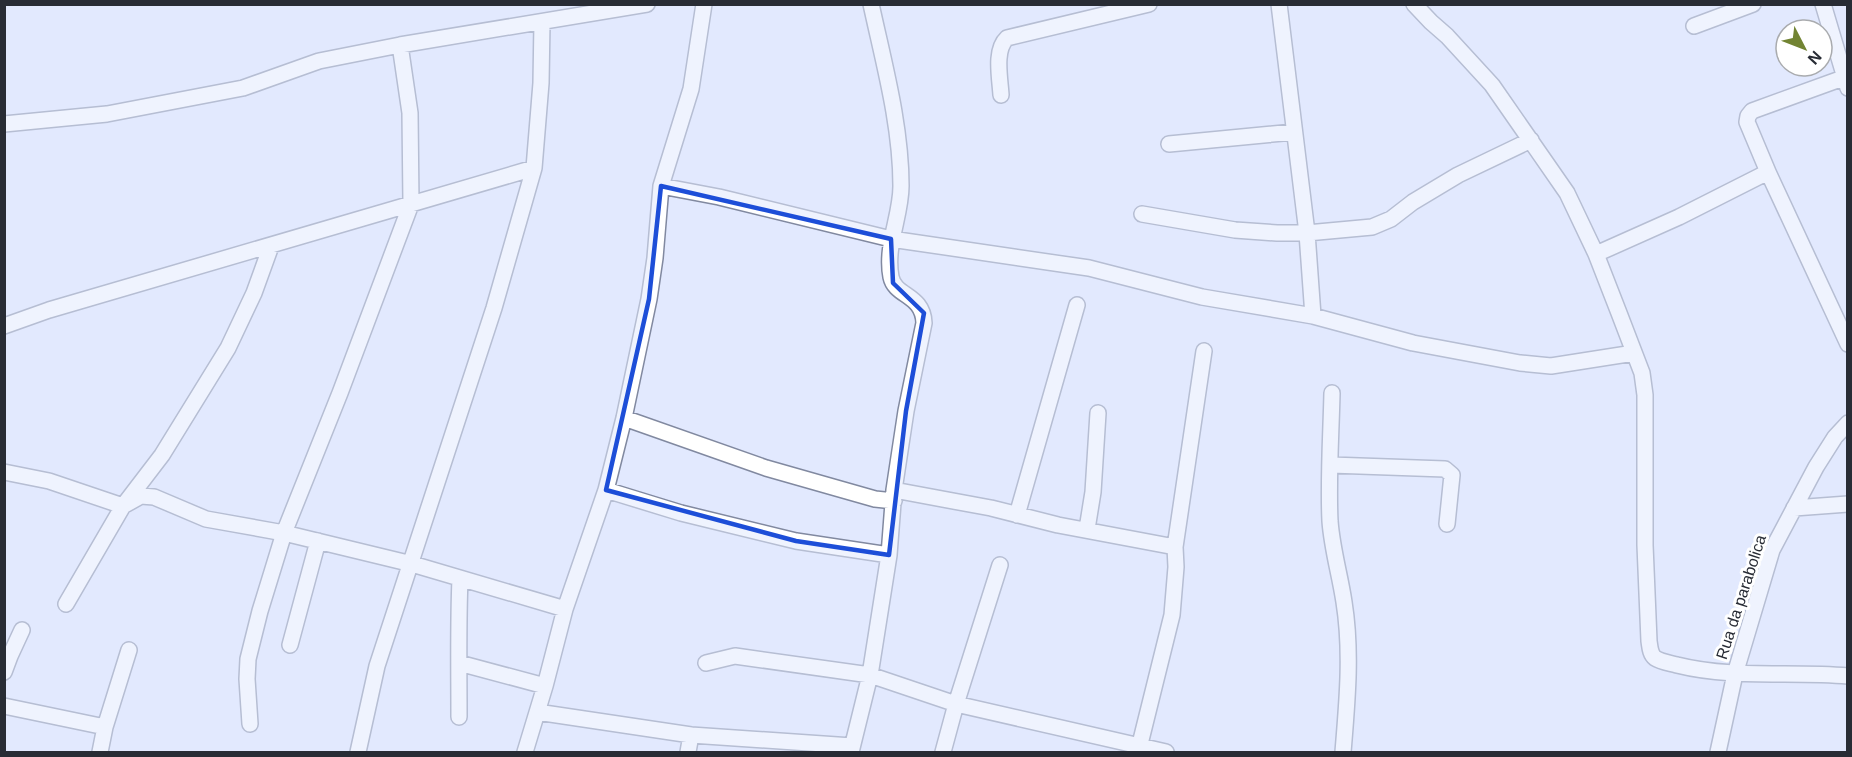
<svg xmlns="http://www.w3.org/2000/svg" width="1852" height="757" viewBox="0 0 1852 757" font-family="Helvetica,sans-serif">
  <style>
    .lines { fill: none; stroke-linecap: round; stroke-linejoin: round }
    .minor-casing { stroke: #8189a0; stroke-width: 18 }
    .minor { stroke: #fff; stroke-width: 15 }
    .marked { fill: none; stroke: #1d4ed8; stroke-width: 4.5; stroke-linejoin: round }
    .labels { text-anchor: middle; dominant-baseline: central; stroke-width: 6; stroke-linejoin: round; paint-order: stroke }
    .street-label { font-size: 16px; fill: #282c35; stroke: #fff }
  </style>
  <rect width="100%" height="100%" fill="#e2e9fe"/>
  <g class="lines">
    <defs>
      <path id="minor" d="M 1279,4 L 1307,233 L 1313,316
        M 1414,4 L 1431,22 L 1447,36 L 1492,85 L 1567,193 L 1596,254 L 1619,313 L 1642,373 L 1645,395 L 1645,545 L 1649,641 C 1650,647 1650,654 1655,658 C 1661,662 1670,663 1677,665 C 1733,679 1791,671 1848,676
        M 1823,4 L 1848,88
        M 1694,26 L 1753,4
        M 1001,95 C 1000,78 994,50 1007,38 L 1149,4
        M 4,124 L 107,114 L 243,88 L 319,61 L 400,45 L 647,4
        M 1169,144 L 1294,132
        M 1768,172 L 1747,122 L 1748,116 L 1752,111 L 1843,78
        M 661,186 L 719,197 L 891,239 L 1089,268 L 1202,297 L 1313,316 L 1413,343 L 1520,363 L 1551,366 L 1634,353
        M 1142,214 L 1235,230 L 1277,233 L 1307,233 L 1372,227 L 1391,219 L 1413,202 L 1458,175 L 1531,140
        M 1596,254 L 1679,217 L 1768,172 L 1848,344
        M 4,326 L 49,310 L 534,168
        M 1332,393 C 1331,436 1328,479 1330,521 C 1332,549 1340,575 1344,602 C 1352,652 1347,703 1343,752
        M 624,418 L 766,468 L 875,499 L 894,501
        M 1331,465 L 1445,469 L 1452,475 L 1447,524
        M 4,472 L 49,481 L 123,506 L 141,496 L 154,497 L 206,519 L 284,533 L 412,564 L 565,609
        M 606,490 L 681,513 L 796,541 L 889,555
        M 894,490 L 991,508 L 1058,525 L 1175,547
        M 1794,508 L 1848,504
        M 1017,515 L 1077,305
        M 1087,529 L 1093,492 L 1098,413
        M 66,604 L 123,506 L 162,455 L 228,348 L 254,293 L 271,246
        M 290,645 L 318,541
        M 459,663 L 545,686
        M 706,663 L 735,656 L 870,675 L 956,704 L 1166,752
        M 4,672 L 10,656 L 22,630
        M 4,706 L 105,727
        M 537,712 L 691,735 L 852,746
        M 459,717 C 459,670 458,625 460,579
        M 250,724 L 247,679 L 248,659 L 260,611 L 284,533 L 340,393 L 411,204 L 410,113 L 400,45
        M 100,752 L 105,727 L 129,650
        M 358,752 L 377,666 L 494,308 L 534,168 L 541,83 L 542,22
        M 525,752 L 545,686 L 565,609 L 606,490 L 624,418 L 649,299 L 655,258 L 661,186 L 691,89 L 704,4
        M 688,752 L 691,735
        M 851,752 L 870,675 L 889,555 L 894,490 L 906,411 L 924,323 C 923,294 895,297 891,277 C 885,246 901,216 901,186 C 901,125 884,64 871,4
        M 943,752 L 956,704 L 1000,565
        M 1138,752 L 1172,615 L 1176,567 L 1175,547 L 1204,351
        M 1718,752 L 1735,674 L 1772,550 L 1816,467 L 1835,437 L 1848,423"/>
    </defs>
    <use href="#minor" class="minor-casing"/>
    <use href="#minor" class="minor"/>
  </g>
  <path d="M0 0H1852V757H0ZM 661,186 L 891,239 L 893,283 L 924,313 L 906,411 L 889,555 L 796,541 L 606,490 L 649,299 Z" fill="#e2e9fe" fill-opacity=".55" fill-rule="evenodd"/>
  <path class="marked" d="M 661,186 L 891,239 L 893,283 L 924,313 L 906,411 L 889,555 L 796,541 L 606,490 L 649,299 Z"/>
  <g class="labels">
    <g class="street-label">
      <text transform="translate(1741 597) rotate(-72)">Rua da parabolica</text>
    </g>
  </g>
  <rect width="1852" height="757" fill="none" stroke="#282c35" stroke-width="12"/>
  <g transform="translate(1804 48) rotate(132)"><circle r="28" fill="#ffffff" stroke="#a9abae" stroke-width="1.5"/>
  <path d="M0-4.5L10 22L0 15L-10 22Z" fill="#728433"/>
  <text y="-9" font-size="16" font-weight="bold" text-anchor="middle" fill="#282c35">N</text>
  </g>
</svg>
